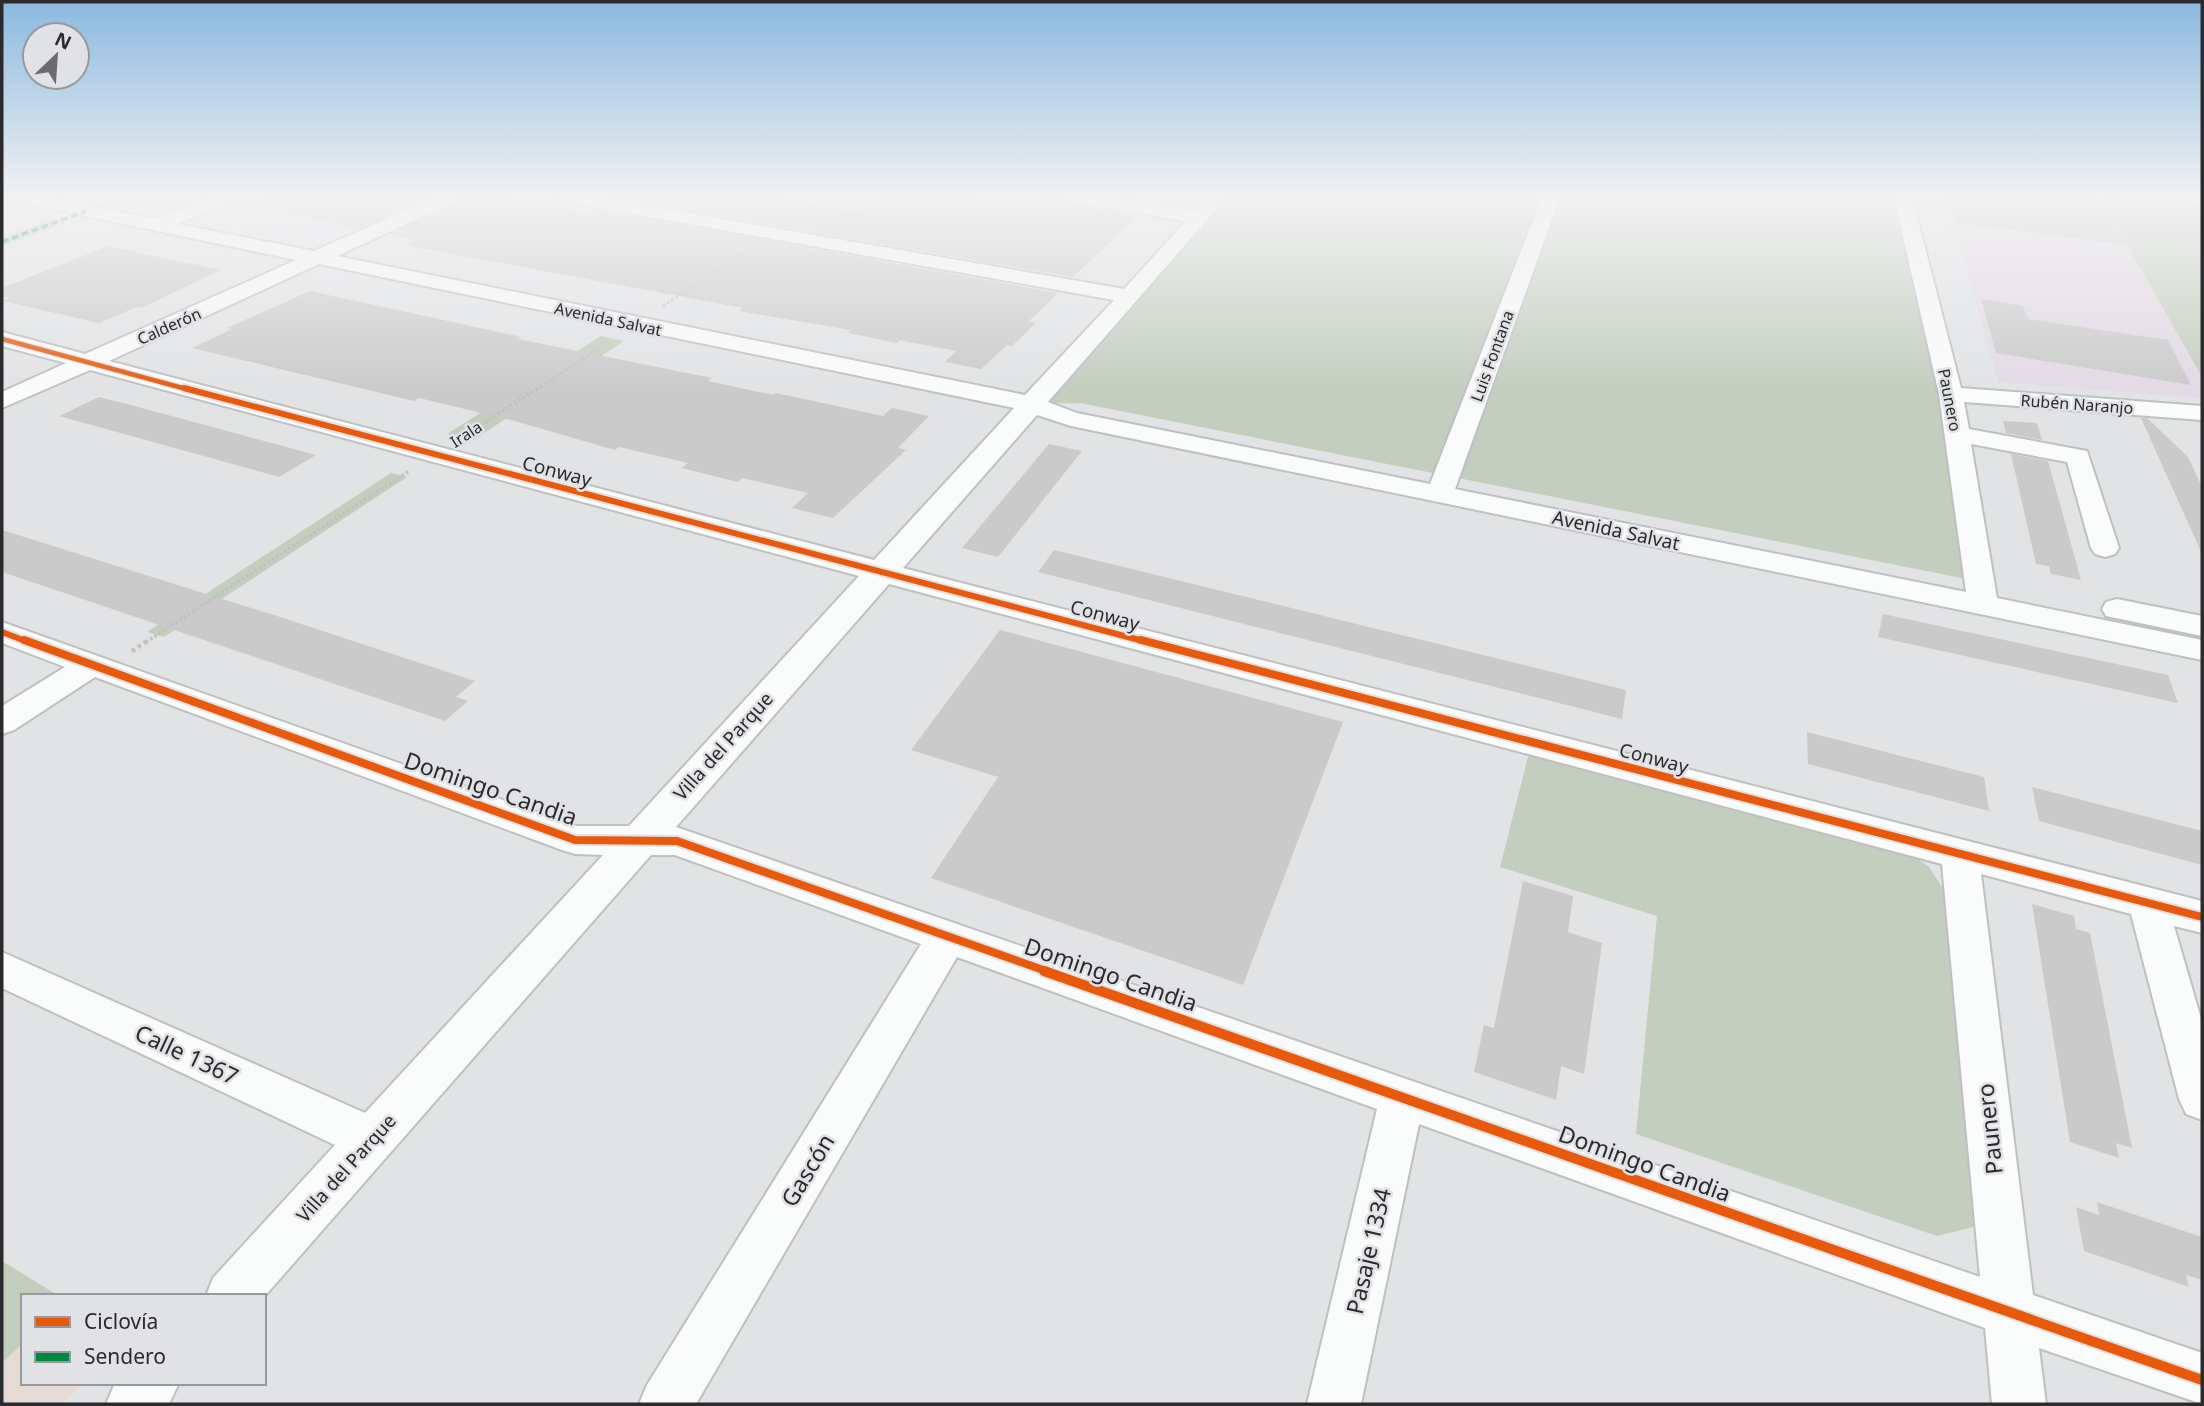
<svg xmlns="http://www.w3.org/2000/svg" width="2204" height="1406" viewBox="0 0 2204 1406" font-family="'Noto Sans',sans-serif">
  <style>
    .commercial { fill: #e6dad7 }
    .education { fill: #e2dae4 }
    .green { fill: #c3cebe }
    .building { fill: #cbcacb }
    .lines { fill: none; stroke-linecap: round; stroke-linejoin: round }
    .minor-casing { stroke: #bfc0c1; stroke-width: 4 }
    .path-far2 { stroke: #c1c1c2; stroke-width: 2.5; stroke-dasharray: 2.5 2.5; stroke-linecap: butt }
    .path-far1 { stroke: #c1c1c2; stroke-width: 3.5; stroke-dasharray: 2.5 2.5; stroke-linecap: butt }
    .path { stroke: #c1c1c2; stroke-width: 4.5; stroke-dasharray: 3.5 3.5; stroke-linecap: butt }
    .minor { fill: #fafbfb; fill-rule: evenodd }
    .quiet { stroke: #00873e; stroke-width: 3.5; stroke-dasharray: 7 3.5; stroke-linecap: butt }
    .cycleway-far3-casing { stroke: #e0e2e6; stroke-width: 7 }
    .cycleway-far2-casing { stroke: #e0e2e6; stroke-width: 10 }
    .cycleway-far1-casing { stroke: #e0e2e6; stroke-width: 12 }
    .cycleway-casing { stroke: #e0e2e6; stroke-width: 14 }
    .cycleway-far3 { stroke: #e8590c; stroke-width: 4.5 }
    .cycleway-far2 { stroke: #e8590c; stroke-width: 6 }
    .cycleway-far1 { stroke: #e8590c; stroke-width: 8 }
    .cycleway { stroke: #e8590c; stroke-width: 10 }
    .labels { text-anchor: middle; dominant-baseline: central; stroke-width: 5; stroke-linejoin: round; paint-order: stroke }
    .far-street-label { font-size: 16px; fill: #2b2b2d; stroke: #e0e2e6 }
    .street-label { font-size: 19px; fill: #2b2b2d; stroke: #e0e2e6 }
    .near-street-label { font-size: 23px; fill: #2b2b2d; stroke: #e0e2e6 }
  </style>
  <rect width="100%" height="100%" fill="#e1e3e5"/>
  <path class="commercial" d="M 23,1343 L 23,1383 L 82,1383 L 62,1404 L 2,1404 L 2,1363 Z"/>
  <path class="education" d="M 247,197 L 420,197 L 327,238 L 308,240 L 206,218 L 208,213 Z
    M 1926,197 L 2100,197 L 2202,377 L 2202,398 L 1998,382 L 1955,227 L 1936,224 Z"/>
  <path class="green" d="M 1218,197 L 1903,197 L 1951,394 L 1977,581 L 1080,403 L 1032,404 Z
    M 2100,197 L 2202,206 L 2202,377 Z
    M 54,218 L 69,222 L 2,247 L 2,238 Z
    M 601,336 L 624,341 L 472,441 L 447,434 Z
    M 391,473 L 407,477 L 164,637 L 147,632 Z
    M 1530,749 L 1904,849 L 1929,867 L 1944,890 L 1981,1225 L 1937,1236 L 1636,1134 L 1657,916 L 1500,867 Z
    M 2,1261 L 59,1296 L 23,1296 L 23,1343 L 2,1363 Z"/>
  <path class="building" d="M 266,197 L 429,197 L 359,228 L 265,209 Z
    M 462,197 L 501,197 L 592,214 L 593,209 L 1058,293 L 1029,321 L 1036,323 L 1012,346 L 1007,345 L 981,369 L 945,362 L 956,351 L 899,340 L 897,343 L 848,333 L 851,330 L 739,311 L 743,308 L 404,245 L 416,240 L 390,234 L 457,203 Z
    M 610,197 L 768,197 L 856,211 L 865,208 L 881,197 L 961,197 L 1041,209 L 1042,197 L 1060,197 L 1071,205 L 1137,216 L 1073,277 Z
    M 1946,197 L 2076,197 L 2101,200 L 2127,245 L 1955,223 Z
    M 108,246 L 221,270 L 141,308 L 137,307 L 99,323 L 3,301 L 10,298 L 2,296 L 2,288 Z
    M 310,291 L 522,337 L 518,339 L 712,378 L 708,381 L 774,395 L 776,393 L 883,416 L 892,408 L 929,416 L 898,448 L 906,450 L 833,518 L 792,508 L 808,493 L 742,478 L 738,482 L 682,468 L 688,463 L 619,447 L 615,450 L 511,420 L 419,398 L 414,401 L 192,348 L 232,329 L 227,328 Z
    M 1981,299 L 2023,306 L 2028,319 L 2168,340 L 2191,385 L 1996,353 Z
    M 99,397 L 127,404 L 316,455 L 279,477 L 59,416 Z
    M 2141,418 L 2147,418 L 2188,457 L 2202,487 L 2202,554 Z
    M 2003,421 L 2037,423 L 2042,440 L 2006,433 Z
    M 1049,444 L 1082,451 L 998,557 L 962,548 Z
    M 2011,454 L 2048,461 L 2081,580 L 2051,574 L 2049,566 L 2036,564 Z
    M 2,530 L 277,616 L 475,681 L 456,697 L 468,701 L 445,721 L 2,572 Z
    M 1054,550 L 1626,690 L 1622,719 L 1038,572 Z
    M 1883,614 L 2168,675 L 2178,703 L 1878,637 Z
    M 1000,630 L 1343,722 L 1243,985 L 931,878 L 998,777 L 911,750 Z
    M 1807,732 L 1984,777 L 1989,811 L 1808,764 Z
    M 2032,787 L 2202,831 L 2202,865 L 2039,821 Z
    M 1523,881 L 1573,896 L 1568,932 L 1602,943 L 1584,1074 L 1561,1066 L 1556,1100 L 1474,1072 L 1484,1025 L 1494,1028 Z
    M 2032,904 L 2074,916 L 2076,929 L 2090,933 L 2132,1148 L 2116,1143 L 2119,1158 L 2070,1142 Z
    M 2097,1202 L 2202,1237 L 2202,1280 L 2186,1275 L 2189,1287 L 2084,1251 L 2076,1207 L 2099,1215 Z"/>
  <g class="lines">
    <defs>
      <path id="minor" d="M 10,197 L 45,197 L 154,219 L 212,197 L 237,197 L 234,201 L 177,224 L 314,251 L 435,197 L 459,197 L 456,201 L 337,256 L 1025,395 L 1114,300 L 566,202 L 557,197 L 596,197 L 1124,289 L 1186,221 L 1071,202 L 1062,197 L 1106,197 L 1195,211 L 1208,197 L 1227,197 L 1048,402 L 1077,413 L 1430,484 L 1542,197 L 1560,197 L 1455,489 L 1966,592 L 1939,394 L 1894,197 L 1912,197 L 1961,388 L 2202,406 L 2202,420 L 1964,402 L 1969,429 L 2087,451 L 2119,548 L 2115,554 L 2105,557 L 2095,554 L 2091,548 L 2067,462 L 1971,444 L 1997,598 L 2202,640 L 2202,660 L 1071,426 L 1037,415 L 903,568 L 2202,901 L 2202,933 L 2174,926 L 2202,1022 L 2202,1120 L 2186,1114 L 2179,1099 L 2131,914 L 1981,874 L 2033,1295 L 2202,1353 L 2202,1404 L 2039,1348 L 2046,1404 L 1992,1404 L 1985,1328 L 1419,1124 L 1361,1404 L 1307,1404 L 1377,1109 L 957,957 L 696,1404 L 639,1404 L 647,1385 L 921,944 L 675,855 L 651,855 L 264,1297 L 206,1296 L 213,1278 L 335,1145 L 2,988 L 2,952 L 365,1113 L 603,855 L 575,854 L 562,850 L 95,677 L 14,730 L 2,734 L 2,706 L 65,667 L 2,643 L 2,622 L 576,826 L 629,826 L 859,576 L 90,370 L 2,408 L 2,392 L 66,363 L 2,346 L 2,332 L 85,354 L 296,260 L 19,202 ZM 319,264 L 1014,408 L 874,560 L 109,361 ZM 889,584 L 1942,864 L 1980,1277 L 676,827 Z
        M 2173,197 L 2202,197 L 2202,204 L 2176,201 Z
        M 2117,599 L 2202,616 L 2202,636 L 2106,616 L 2102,609 L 2106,602 Z
        M 115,1383 L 179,1383 L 169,1404 L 106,1404 Z"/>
    </defs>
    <use href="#minor" class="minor-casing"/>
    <path class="path-far2" d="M 800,215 L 829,197
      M 663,306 L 746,251
      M 536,390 L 609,342"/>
    <path class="path-far1" d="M 464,436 L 538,388
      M 146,642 L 409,471"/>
    <path class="path" d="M 132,651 L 149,640"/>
    <use href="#minor" class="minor"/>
    <path class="quiet" d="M 2,242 L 86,211"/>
    <defs>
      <path id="cycleway-far3" d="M 2,339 L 190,390"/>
      <path id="cycleway-far2" d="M 184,388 L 1147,642
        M 2,632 L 28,642"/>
      <path id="cycleway-far1" d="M 24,640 L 575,840 L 677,841 L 1049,972
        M 1141,640 L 2202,917"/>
      <path id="cycleway" d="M 1044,971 L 2202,1380"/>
    </defs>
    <use href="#cycleway-far3" class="cycleway-far3-casing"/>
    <use href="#cycleway-far2" class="cycleway-far2-casing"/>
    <use href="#cycleway-far1" class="cycleway-far1-casing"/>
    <use href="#cycleway" class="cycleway-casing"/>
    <use href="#cycleway-far3" class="cycleway-far3"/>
    <use href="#cycleway-far2" class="cycleway-far2"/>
    <use href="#cycleway-far1" class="cycleway-far1"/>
    <use href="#cycleway" class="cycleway"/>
  </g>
  <linearGradient id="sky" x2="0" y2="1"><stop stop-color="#8bb9df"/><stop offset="0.5" stop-color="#f2f2f3"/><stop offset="1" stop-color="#f2f2f3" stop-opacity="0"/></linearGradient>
  <rect width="2204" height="394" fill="url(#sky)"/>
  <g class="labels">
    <g class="far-street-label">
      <text transform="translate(608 319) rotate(12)">Avenida Salvat</text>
      <text transform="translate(169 326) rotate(-24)">Calderón</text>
      <text transform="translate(1492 356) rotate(-70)">Luis Fontana</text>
      <text transform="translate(1950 400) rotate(79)">Paunero</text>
      <text transform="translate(2077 404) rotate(4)">Rubén Naranjo</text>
      <text transform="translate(466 434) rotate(-33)">Irala</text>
    </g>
    <g class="street-label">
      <text transform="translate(557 471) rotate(15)">Conway</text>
      <text transform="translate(1616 530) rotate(12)">Avenida Salvat</text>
      <text transform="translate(1105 615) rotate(15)">Conway</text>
      <text transform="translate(723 746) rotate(-48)">Villa del Parque</text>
      <text transform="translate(1654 758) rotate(15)">Conway</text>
      <text transform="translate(346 1168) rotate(-48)">Villa del Parque</text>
    </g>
    <g class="near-street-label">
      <text transform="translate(491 788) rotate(19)">Domingo Candia</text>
      <text transform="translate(1111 974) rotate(19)">Domingo Candia</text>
      <text transform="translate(187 1054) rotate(25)">Calle 1367</text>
      <text transform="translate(1989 1129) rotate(-96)">Paunero</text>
      <text transform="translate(1645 1163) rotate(20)">Domingo Candia</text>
      <text transform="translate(807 1170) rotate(-59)">Gascón</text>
      <text transform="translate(1368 1251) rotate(-77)">Pasaje 1334</text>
    </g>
  </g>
  <rect width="2204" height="1406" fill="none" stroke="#2b2b2d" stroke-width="7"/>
  <rect x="21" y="1294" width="245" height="91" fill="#e0e2e6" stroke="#98999c" stroke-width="2"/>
  <rect x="35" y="1317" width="35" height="10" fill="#e8590c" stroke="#98999c" stroke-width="2"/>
  <text x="84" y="1329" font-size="21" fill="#2b2b2d">Ciclovía</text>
  <rect x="35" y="1352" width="35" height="10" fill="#00873e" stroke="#98999c" stroke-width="2"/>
  <text x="84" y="1364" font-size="21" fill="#2b2b2d">Sendero</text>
  <g transform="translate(56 56) rotate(25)"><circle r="33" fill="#e0e2e6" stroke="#98999c" stroke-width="2"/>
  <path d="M0-5L12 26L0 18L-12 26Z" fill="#6b6b6d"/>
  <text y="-10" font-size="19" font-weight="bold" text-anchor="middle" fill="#2b2b2d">N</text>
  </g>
</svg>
